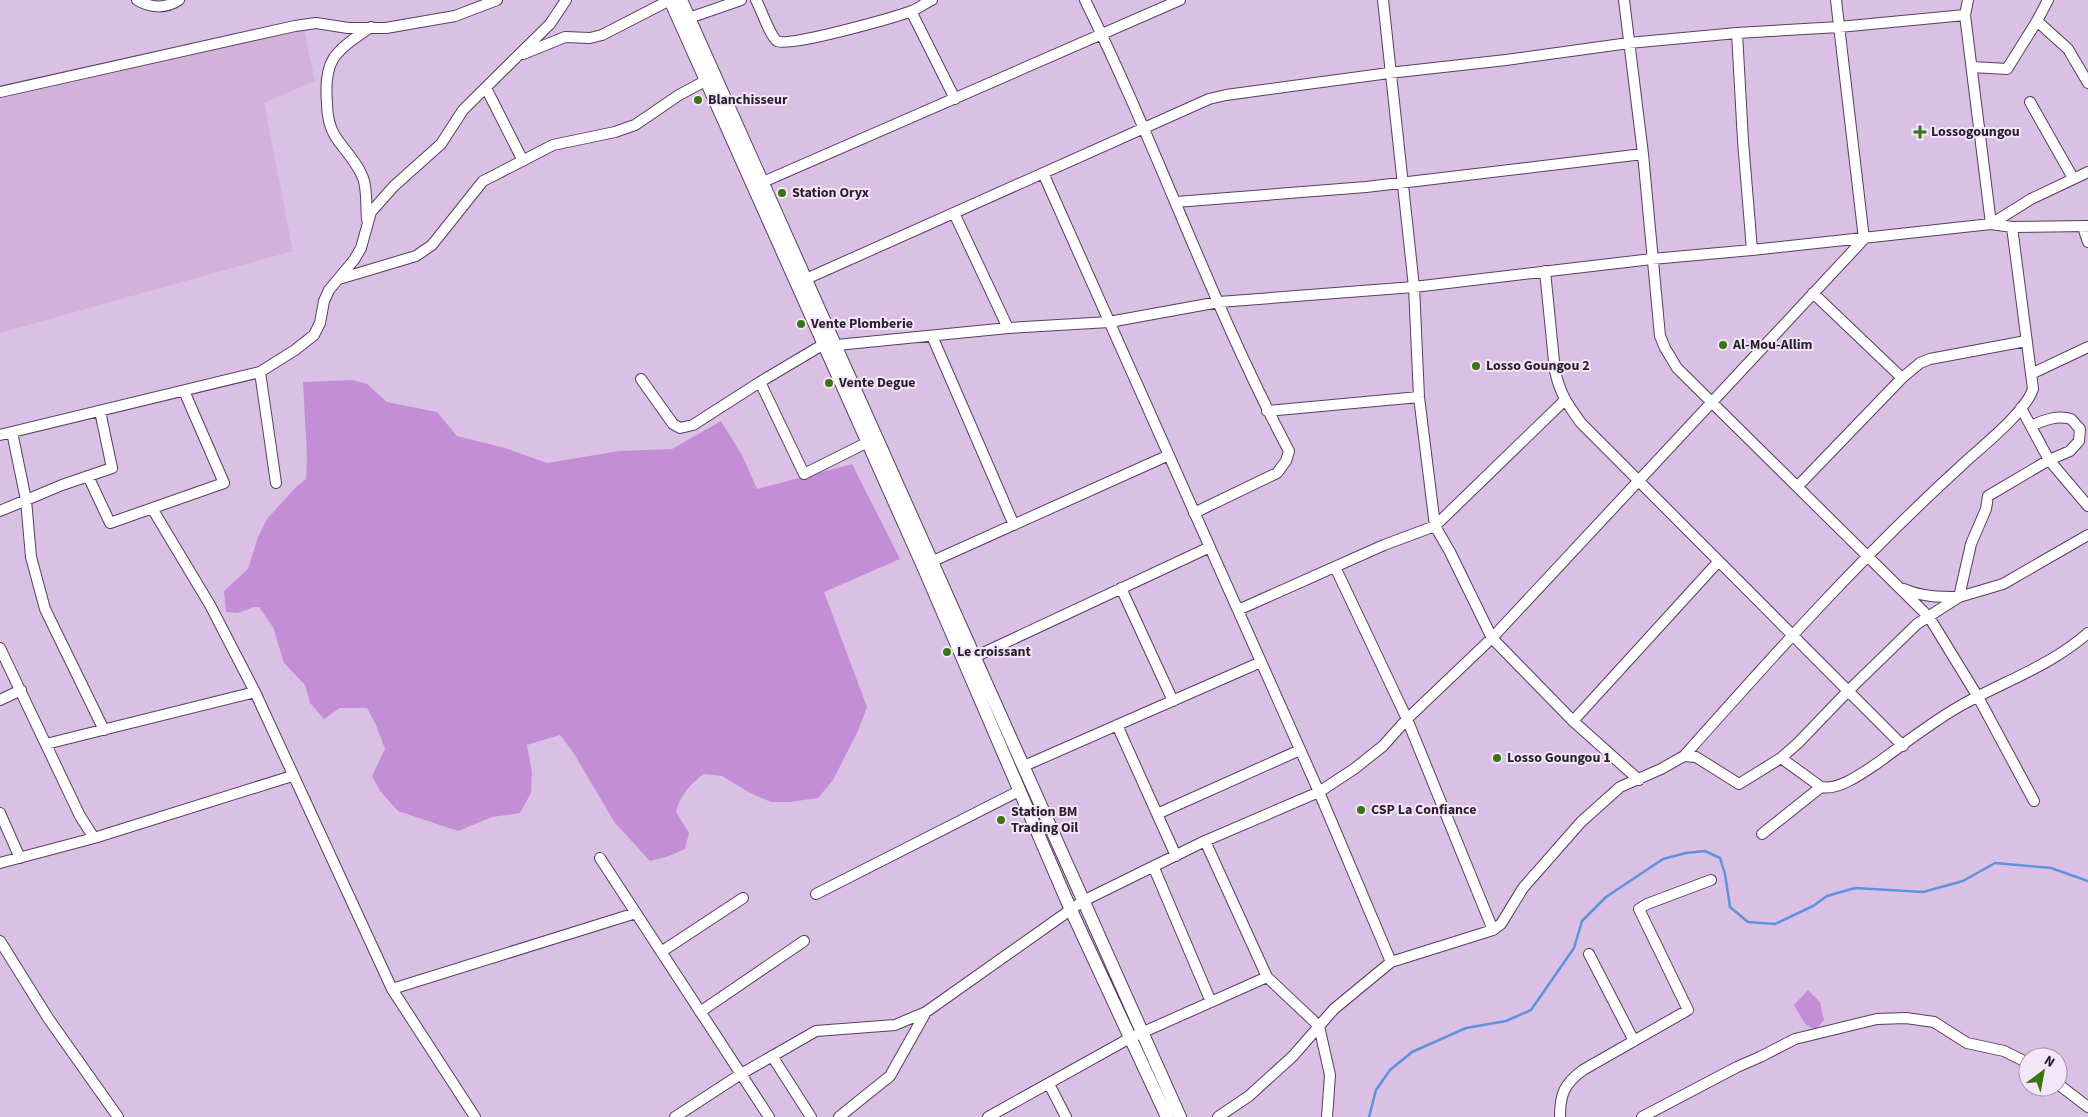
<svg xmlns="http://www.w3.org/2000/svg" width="2088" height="1117" viewBox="0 0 2088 1117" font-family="'Source Sans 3',sans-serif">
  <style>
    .built { fill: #d2b2db }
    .green { fill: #c48ed6 }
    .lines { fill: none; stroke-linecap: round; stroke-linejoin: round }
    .stream { stroke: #5e92dd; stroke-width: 2.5 }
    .minor-casing { stroke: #563f5e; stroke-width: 12 }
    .major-casing { stroke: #563f5e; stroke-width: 14 }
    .minor { stroke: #fff; stroke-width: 10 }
    .major { stroke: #fff; stroke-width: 12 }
    .poi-dot { fill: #367713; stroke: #f4e6f9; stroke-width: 2 }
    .labels { text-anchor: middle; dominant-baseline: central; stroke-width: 4; stroke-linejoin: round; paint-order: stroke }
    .poi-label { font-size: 14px; font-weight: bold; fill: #281e2c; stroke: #f4e6f9; text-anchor: start }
  </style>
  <rect width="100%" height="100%" fill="#dbc0e5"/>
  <path class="built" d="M 303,25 L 315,81 L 264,103 L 293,251 L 0,333 L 0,98 Z"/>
  <path class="green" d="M 352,380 L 367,384 L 387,402 L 437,412 L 457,436 L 505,448 L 547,463 L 619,451 L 672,449 L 721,421 L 742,455 L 757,489 L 852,464 L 900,559 L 824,592 L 867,707 L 858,731 L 833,780 L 818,798 L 789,802 L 771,802 L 750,793 L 722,776 L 704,774 C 690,784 680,795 676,812 L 689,833 L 685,849 L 669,856 L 650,861 L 615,823 L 573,752 L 560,735 L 527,745 L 532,773 L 531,793 L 520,813 L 492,817 L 458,831 L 398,811 L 380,791 L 372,776 L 385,749 L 376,725 L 367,708 L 340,708 L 324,719 L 310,703 L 305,685 L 284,663 L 273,627 L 259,607 L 254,607 L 238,613 L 226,612 L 224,591 L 248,569 L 258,537 L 267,519 L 296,487 L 306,479 L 307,456 L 303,382 Z
    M 1808,990 L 1820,1002 L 1824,1020 L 1815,1030 L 1805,1024 L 1794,1005 Z"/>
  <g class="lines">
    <path class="stream" d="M 1369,1117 L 1376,1090 L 1390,1070 L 1412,1052 L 1466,1028 L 1506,1021 L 1531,1010 L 1574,948 L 1582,921 L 1606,897 L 1663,859 L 1686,853 L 1705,851 L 1720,858 L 1725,874 L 1730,907 L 1748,922 L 1775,924 L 1813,906 L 1827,896 L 1855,888 L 1923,892 L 1963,881 L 1995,863 L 2051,868 L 2088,881"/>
    <defs>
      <path id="minor" d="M 137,0 C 150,8 166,9 179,0
        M 756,0 C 761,9 770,36 777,41 C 788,48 895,17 912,11 C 919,8 925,3 932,0
        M 1085,0 C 1158,148 1212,306 1289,451 L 1286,461 L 1277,473 L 1194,513
        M 1383,0 L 1414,287 L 1419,397 L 1435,526 L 1450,552 L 1492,638 L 1573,721 L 1639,780
        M 1624,0 L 1643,154 L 1660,336 L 1665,348 L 1677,368 L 1929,617 L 1978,697 L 2034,801
        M 1836,0 L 1864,239
        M 1968,0 L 1965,15 L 1991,224 L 2031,199 L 2088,172
        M 911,11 L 955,99
        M 689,18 L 741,0
        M 2037,21 L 2068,49 L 2088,83
        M 1737,33 L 1743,141 L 1752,250
        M 523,54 L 565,37 L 590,38 L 602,35 L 670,0
        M 1972,67 L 2007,69 L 2037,21 L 2048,0
        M 486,88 L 523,161
        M 0,92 L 295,26 L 316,23 L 348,28 L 386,28 L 455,16 L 497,0
        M 2030,102 L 2073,178
        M 1043,173 L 1319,792 L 1391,962 L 1334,1009 L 1293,1056 L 1249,1096 L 1218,1117
        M 756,183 L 763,182 L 1180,0
        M 1176,202 L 1366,187 L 1643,154
        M 954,213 L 1008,328
        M 367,219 C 366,207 367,193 364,181 C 359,164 344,150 335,136 C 329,126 327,115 327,103 C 323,58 336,51 371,27
        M 2083,227 L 2088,242
        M 1545,271 L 1555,371 C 1560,394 1568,405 1581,423 L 1903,746
        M 339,279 L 416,256 L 432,245 L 483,181 L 493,176 L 553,145 L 615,132 L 635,125 L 679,95 L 707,80
        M 800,280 L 806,279 L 1209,99 L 1226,95 L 1389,73 L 1506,60 L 1629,43 L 1737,33 L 1839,27 L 1965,15
        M 1813,293 L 1902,378
        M 932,336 L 1014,525
        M 260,372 L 276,483
        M 2031,374 L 2088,347
        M 641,379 L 673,424 L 680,428 L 693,425 L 760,382 L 824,344 L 837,345 L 1008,328 L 1109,322 L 1219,302 L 1414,287 L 1652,259 L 1752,250 L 1991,224 L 2012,227 L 2088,226
        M 760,382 L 804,474 L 868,442
        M 2021,408 L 2049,460 L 2088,506
        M 1267,411 L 1419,397
        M 12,432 L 26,500 L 31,557 L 45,609 L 104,730
        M 0,435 L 260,372 L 295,350 L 314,335 L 320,323 L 324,301 L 329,290 L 354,260 L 361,248 L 371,212 L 394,186 L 441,144 L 463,110 L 550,24 L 566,0
        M 88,476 L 110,523 L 224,483 L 184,391
        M 1798,486 L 1902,378 L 1920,363 L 1930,359 L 2026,341
        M 153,510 L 210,605 L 255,692 L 392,989 L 475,1117
        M 0,511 L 62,485 L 112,468 L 100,411
        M 925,563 L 933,561 L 1169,455
        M 1335,567 L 1407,719 L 1493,930
        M 1121,588 L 1173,701
        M 1904,589 C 1922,597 1940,597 1959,597 L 1971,544 L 1986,509 L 1988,496 L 2049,460 L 2070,451 L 2079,441 L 2080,429 L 2071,419 C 2057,415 2044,420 2031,426
        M 1238,610 L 1384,545 L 1435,526 L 1565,400
        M 0,648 L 80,816 L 94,838
        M 968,660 L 1210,547
        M 0,700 L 21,690
        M 1573,721 L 1718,562
        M 1117,725 L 1176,856
        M 46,744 L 255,692
        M 1684,756 L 1696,757 L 1739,784 L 1781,758 L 1798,743 L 1848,691 L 1917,624 L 1959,597 L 2003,584 L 2088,535
        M 1781,758 L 1821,787 C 1839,791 1864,772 1879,762 C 1905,743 1932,722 1960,706 C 2004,681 2049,667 2088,633
        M 1024,766 L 1261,662
        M 0,813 L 20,858
        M 1157,814 L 1300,750
        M 1762,834 L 1821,787
        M 1205,841 L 1267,977 L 1319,1026 L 1330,1075 L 1327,1117
        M 600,858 L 769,1117
        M 0,863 L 94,838 L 292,776
        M 1154,868 L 1211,1002
        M 816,894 L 1019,791
        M 0,941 L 48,1018 L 118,1117
        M 661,952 L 743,898
        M 1589,954 L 1634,1041
        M 1391,962 L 1493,930 L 1501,924 L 1523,888 L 1581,822 L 1620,787 L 1661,769 L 1684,756 C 1773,656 1862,556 1961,466 C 1980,448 2025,413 2033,389 L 2012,227
        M 392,989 L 636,913
        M 700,1012 L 804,941
        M 772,1056 L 811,1117
        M 1049,1084 L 1066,1117
        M 2058,1084 L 2088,1107
        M 675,1117 L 741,1074 L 816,1031 L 895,1025 L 926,1012 L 1083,901 L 1205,841 L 1319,792 L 1354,769 L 1383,746 L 1407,719 L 1492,638 L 1864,239
        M 839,1117 L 890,1076 L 926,1012
        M 988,1117 L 1130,1038 L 1267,977
        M 1560,1117 C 1560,1094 1564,1084 1583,1070 L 1688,1010 L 1639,909 L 1647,904 L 1711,880
        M 1642,1117 L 1737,1067 L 1760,1057 L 1795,1039 L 1877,1019 L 1906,1018 L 1934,1022 L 1967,1043 L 2004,1051 L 2028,1063"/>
      <path id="major" d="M 670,0 L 922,564 L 1070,908 L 1167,1117
        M 681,0 L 1180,1117"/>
    </defs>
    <use href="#minor" class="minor-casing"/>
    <use href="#major" class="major-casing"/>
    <use href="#minor" class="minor"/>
    <use href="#major" class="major"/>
  </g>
  <g class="poi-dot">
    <circle cx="698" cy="100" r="5"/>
    <path d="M1917.5 124.5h5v5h5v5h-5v5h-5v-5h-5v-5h5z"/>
    <circle cx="782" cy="193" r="5"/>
    <circle cx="801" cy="324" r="5"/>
    <circle cx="1723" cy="345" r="5"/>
    <circle cx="1476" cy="366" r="5"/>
    <circle cx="829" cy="383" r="5"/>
    <circle cx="947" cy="652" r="5"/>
    <circle cx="1497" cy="758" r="5"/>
    <circle cx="1361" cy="810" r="5"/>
    <circle cx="1001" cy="820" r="5"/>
  </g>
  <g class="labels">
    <g class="poi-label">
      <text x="708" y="100">Blanchisseur</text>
      <text x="1931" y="132">Lossogoungou</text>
      <text x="792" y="193">Station Oryx</text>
      <text x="811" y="324">Vente Plomberie</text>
      <text x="1733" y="345">Al-Mou-Allim</text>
      <text x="1486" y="366">Losso Goungou 2</text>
      <text x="839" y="383">Vente Degue</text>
      <text x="957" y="652">Le croissant</text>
      <text x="1507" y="758">Losso Goungou 1</text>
      <text x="1371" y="810">CSP La Confiance</text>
      <text x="1011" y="812">Station BM<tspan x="1011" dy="16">Trading Oil</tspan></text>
    </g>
  </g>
  <g transform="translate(2043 1072) rotate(32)"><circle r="24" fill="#f4e6f9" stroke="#a296a7"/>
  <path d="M0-4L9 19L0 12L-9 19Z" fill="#367713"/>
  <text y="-8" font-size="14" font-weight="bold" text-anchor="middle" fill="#281e2c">N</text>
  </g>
</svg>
